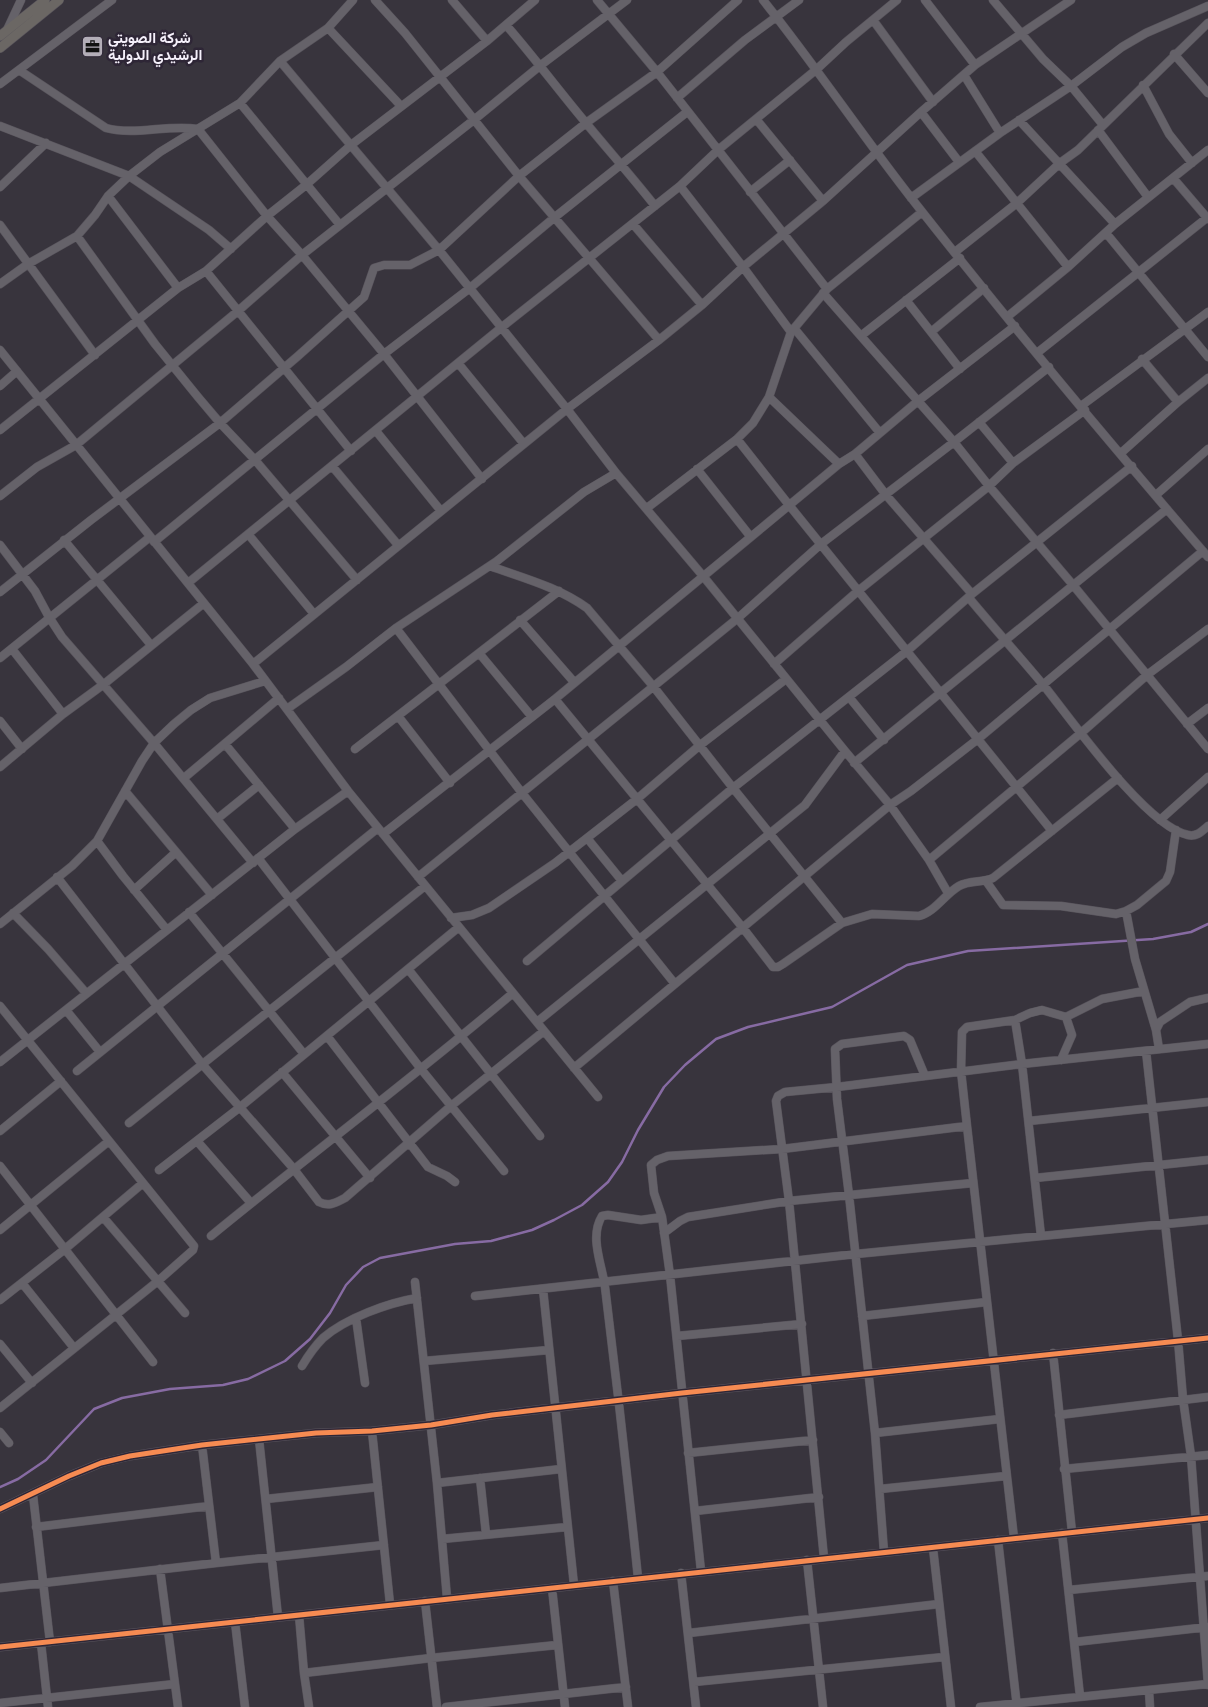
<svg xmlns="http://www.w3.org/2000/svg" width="1208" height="1707" viewBox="0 0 1208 1707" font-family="Signika,Vazirmatn,sans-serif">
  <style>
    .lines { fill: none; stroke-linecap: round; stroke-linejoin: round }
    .stream { stroke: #876ba3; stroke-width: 2.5 }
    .minor-casing { stroke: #57535b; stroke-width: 9 }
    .major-casing { stroke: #57535b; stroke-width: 10 }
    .minor { stroke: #656269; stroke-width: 8 }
    .major { stroke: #6b6764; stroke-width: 9 }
    .cycleway-casing { stroke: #2e2636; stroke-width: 8 }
    .cycleway { stroke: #f68b52; stroke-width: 5 }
    .labels { text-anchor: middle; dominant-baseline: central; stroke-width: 5; stroke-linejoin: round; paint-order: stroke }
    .poi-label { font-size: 15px; font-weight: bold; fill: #f5f0fb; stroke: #2e2636; text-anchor: start }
  </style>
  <rect width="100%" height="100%" fill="#38343d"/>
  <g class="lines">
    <path class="stream" d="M 0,1487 L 18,1479 L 46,1460 L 94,1409 L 122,1398 L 170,1389 L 223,1385 L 248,1379 L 285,1361 L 310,1339 L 330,1313 L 346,1285 L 363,1267 L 380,1258 L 455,1244 L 491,1241 L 532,1230 L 554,1220 L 582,1205 L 608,1182 L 622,1162 L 638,1130 L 664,1087 L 685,1065 L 716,1039 L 748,1027 L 832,1007 L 907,965 L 968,951 L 1153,939 L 1191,932 L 1208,924"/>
    <defs>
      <path id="minor" d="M 375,0 L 405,33 L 519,176 L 659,340
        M 452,0 L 487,41
        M 597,0 L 657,72 L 827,289
        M 763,0 C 815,65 861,134 912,199 C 1008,321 1107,440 1208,557
        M 925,0 L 975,65
        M 993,0 L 1043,59 L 1071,86 L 1103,125
        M 873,20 L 933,102
        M 506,25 C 534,57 559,91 586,123 C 609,151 633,178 655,206
        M 328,28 L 401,106
        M 7,30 L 21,0
        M 1174,54 L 1208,93
        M 280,61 L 439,250 L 567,409 L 616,473 L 703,576 L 845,751 L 890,805 L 929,860 L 948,893
        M 19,70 L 106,128 C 136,136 167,124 198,129 L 267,216 L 302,255 L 384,354 L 482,479
        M 964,75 L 1000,133
        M 0,84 L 112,0
        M 1143,85 L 1169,134 L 1192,163
        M 677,98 L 745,40 L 799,0
        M 240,103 L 340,225
        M 921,112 L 959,162
        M 756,119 L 823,201
        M 1019,120 L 1115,224
        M 0,126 L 129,176 L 209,230 L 231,249
        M 1098,130 L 1148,197
        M 975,151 L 1068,267
        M 1173,178 L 1208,219
        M 680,186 L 743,267 L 791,332
        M 0,187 L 46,143
        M 750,192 L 790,160
        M 108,196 L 178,288
        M 911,198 L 1000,133 L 1071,86 L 1122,47 L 1146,33 L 1208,6
        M 633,224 L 702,305
        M 0,225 L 95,355
        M 1106,233 L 1208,357
        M 77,236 L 155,344 L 198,397 L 220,423 L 255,460 L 357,580
        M 955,252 L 1017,203 L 1060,163 L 1078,150 L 1208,23
        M 206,271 L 351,451
        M 0,284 L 28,264 L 77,236 L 95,215 L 108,196 L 129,176 L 160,152 L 240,103 L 280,61 L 328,28 L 353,0
        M 823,293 L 954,442 L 989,486 L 1073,585 L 1208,749
        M 906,300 L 960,369
        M 1007,317 L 1068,267 L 1115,224 L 1208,150
        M 794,328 L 880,433
        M 931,332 L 984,288
        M 862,335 L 960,258
        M 0,350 L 253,664 L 348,791 L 598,1097
        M 1037,353 L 1208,217
        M 1142,359 L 1178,402
        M 458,363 L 524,444
        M 0,386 L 17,371
        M 769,397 L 839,464
        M 1081,406 L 1208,312
        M 979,422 L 1013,463
        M 0,430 L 178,288 L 206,271 L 267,216 L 306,185 L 351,145 L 487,41 L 535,0
        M 376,431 L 441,511
        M 737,439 L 789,505 L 1052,831
        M 1121,453 L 1178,402 L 1208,378
        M 855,454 L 886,495 L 972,594
        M 332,466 L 398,545
        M 697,469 L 750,536
        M 1156,495 L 1208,449
        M 0,496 L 37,467 L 76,445 L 238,311 L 302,255 L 475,119 L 541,65 L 627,0
        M 647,508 L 737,439 L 753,423 L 769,397 L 791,332 L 827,289 L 922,212
        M 248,534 L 314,614
        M 64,540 L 151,645
        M 154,542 L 384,354 L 470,288 L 555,217 L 687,112
        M 0,545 L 35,591 L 49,617 L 62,637 L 154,743 L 253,863
        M 490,566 C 523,578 558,587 587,608 L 653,686 L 733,788 L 842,923
        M 188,583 L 502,327 L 680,186 L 718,150 L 817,69 L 846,42 L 897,0
        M 0,592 L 91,520 L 220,423 L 298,356 L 364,297 L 374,268 L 384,265 L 410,265 L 439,250 L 519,176 L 586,123 L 657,72 L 738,0
        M 969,598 C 994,628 1020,657 1045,687 C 1073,722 1147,827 1188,835 C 1197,837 1202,831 1208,826
        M 520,620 L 574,682
        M 396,628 L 522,793 L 675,984
        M 12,649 L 63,714
        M 479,653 L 532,717
        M 0,658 L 150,537
        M 253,664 L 567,409 L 659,340 L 702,305 L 743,267 L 823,201 L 921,112 L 975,65 L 1071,0
        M 774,664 L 858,591 L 989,486 L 1013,463 L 1085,410
        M 849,697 L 884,740
        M 555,699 L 743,928 L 773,967 L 778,967 L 783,964 L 842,923 L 872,914 L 919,916 C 935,912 945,894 959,886 C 970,880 982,883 993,878 L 1118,778
        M 287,709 L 346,667 L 396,628 L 497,561 L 584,492 L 616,473
        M 398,716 L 450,783
        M 0,721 L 22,749
        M 1187,724 L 1208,708
        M 225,744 L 295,829
        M 355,749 L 559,591
        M 854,763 L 1167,509
        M 0,767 L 63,714 L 104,684 L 204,603
        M 184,778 L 279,698
        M 125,791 L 212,895
        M 217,819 L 259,785
        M 1160,820 L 1208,777
        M 383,834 L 555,699 L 839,464 L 855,454 L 918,401 L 1015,326
        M 587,838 L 622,881
        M 97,841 L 123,876 L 167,930
        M 258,858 L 421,1069 L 504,1171
        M 929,860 L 1081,733 L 1147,675 L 1208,629
        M 57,877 L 202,1064 L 293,1168 L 319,1202 C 329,1207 335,1203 345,1198 L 451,1106 L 544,1031
        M 418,877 L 738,618 L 821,544 L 954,442 L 1049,367
        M 986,881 L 1003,905 L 1061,906 L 1116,914 L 1126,911 L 1137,905 L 1166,881 L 1170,872 L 1176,830
        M 134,890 L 175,853
        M 1126,911 L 1135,959 L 1156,1030
        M 189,912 L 304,1054
        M 13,913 L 48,949 L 86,993
        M 451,918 L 472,915 L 489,908 L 555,863 L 637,799 L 699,746 L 786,679
        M 0,924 L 72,866 L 97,841 L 142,761 L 154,743 L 174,724 L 191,710 L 210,698 L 265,681
        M 527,961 L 733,788 L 907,651 L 972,594 L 1132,466
        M 408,969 L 540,1136
        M 0,1006 L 194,1246 L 193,1250 L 158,1281 L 0,1408
        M 66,1010 L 100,1052
        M 1015,1020 L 1022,1064 L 1041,1236
        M 537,1022 L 805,805 L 845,751
        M 327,1036 L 428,1167 L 447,1176 L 455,1182
        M 1159,1049 L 1156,1030 L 1160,1022 L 1190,1002 L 1208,998
        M 1146,1051 L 1178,1340 L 1183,1399 L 1191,1456 L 1208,1685
        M 1061,1060 L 1072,1035 L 1066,1017
        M 0,1062 L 295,829 L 348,791
        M 574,1068 L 890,805 L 911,791 L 978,739 L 1203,551
        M 77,1071 L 378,828
        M 282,1072 L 370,1178
        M 1029,1121 L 1208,1102
        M 129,1123 L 425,886
        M 0,1131 L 61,1081
        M 197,1141 L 251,1203
        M 0,1166 L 153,1362
        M 159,1170 L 239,1108 L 459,927
        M 1035,1178 L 1208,1160
        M 103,1217 L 185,1313
        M 0,1230 L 109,1141
        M 664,1233 L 680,1221 L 688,1217 L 789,1201 L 973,1183
        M 211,1236 C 311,1154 414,1077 513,993
        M 415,1282 L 437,1483 L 447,1598
        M 22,1283 L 74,1348
        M 543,1289 L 574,1585
        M 475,1296 L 856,1254 L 1208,1220
        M 0,1300 L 65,1249 L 143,1183
        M 862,1316 L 987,1302
        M 356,1318 L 365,1383
        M 677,1336 L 802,1324
        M 0,1344 L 32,1383
        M 1053,1353 L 1072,1532
        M 424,1361 L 549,1350
        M 302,1366 C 308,1356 315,1346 323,1338 C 346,1318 388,1303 417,1298
        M 1059,1415 L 1208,1397
        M 372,1431 L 390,1604
        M 0,1432 L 9,1443
        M 875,1433 L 1000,1419
        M 259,1439 L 278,1617
        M 202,1445 L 216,1563
        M 688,1453 L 813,1440
        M 1064,1469 L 1208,1455
        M 480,1478 L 486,1534
        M 437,1483 L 561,1469
        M 880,1489 L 1006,1476
        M 33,1495 L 50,1642
        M 266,1499 L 378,1487
        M 0,1509 L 69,1476 L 101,1463 L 130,1456 L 202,1445 L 316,1433 L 372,1431 L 431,1425 L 492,1415 L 682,1393 L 1208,1338
        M 695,1511 L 819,1497
        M 36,1527 L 209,1506
        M 1062,1533 L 1080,1696
        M 1014,1538 L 967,1126 L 961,1071 L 962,1032 L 967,1027 L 1015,1020 L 1030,1013 L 1042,1010 L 1066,1017 L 1102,999 L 1144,991
        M 442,1539 L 567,1527
        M 998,1540 L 1017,1707
        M 933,1548 L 951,1707
        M 884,1552 L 875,1433 L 849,1195 L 837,1099 L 835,1049 L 842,1044 L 904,1036 L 910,1040 L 925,1076
        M 824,1558 L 789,1201 L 776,1101 L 778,1096 L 785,1092 L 837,1087 L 1022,1064 L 1208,1044
        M 807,1560 L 823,1707
        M 160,1569 L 178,1707
        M 701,1571 L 670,1275 L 662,1217 L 654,1193 L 651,1165 L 657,1160 L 668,1156 L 782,1149 L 967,1126
        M 681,1573 L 696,1707
        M 638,1578 C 628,1481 617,1384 605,1287 C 602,1264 589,1237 602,1216 L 608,1215 L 641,1220 L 662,1217
        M 613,1581 L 628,1707
        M 0,1588 L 216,1563 L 384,1545
        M 552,1588 L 565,1707
        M 1069,1590 L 1208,1576
        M 425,1601 L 437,1707
        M 299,1615 L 304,1673 L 309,1707
        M 235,1622 L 245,1707
        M 689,1633 L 939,1604
        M 1075,1642 L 1208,1627
        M 41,1643 L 48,1707
        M 0,1647 L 1208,1518
        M 304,1673 L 431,1658 L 557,1645
        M 694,1682 L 944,1657
        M 1149,1691 L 1150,1707
        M 0,1703 L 175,1684
        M 446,1707 L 626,1687
        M 980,1707 L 1208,1684"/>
      <path id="major" d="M 0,36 L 45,0
        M 0,48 L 59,0"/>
    </defs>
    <use href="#minor" class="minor-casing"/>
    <use href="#major" class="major-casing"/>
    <use href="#minor" class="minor"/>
    <use href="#major" class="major"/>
    <defs>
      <path id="cycleway" d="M 0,1509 L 69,1476 L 101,1463 L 130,1456 L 202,1445 L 316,1433 L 372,1431 L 431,1425 L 492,1415 L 682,1393 L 1208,1338
        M 0,1647 L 1208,1518"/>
    </defs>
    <use href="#cycleway" class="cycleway-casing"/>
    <use href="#cycleway" class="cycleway"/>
  </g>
  <defs>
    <symbol id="office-square" viewBox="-11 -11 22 22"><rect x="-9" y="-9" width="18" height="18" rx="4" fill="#b3aeb8" stroke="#2e2636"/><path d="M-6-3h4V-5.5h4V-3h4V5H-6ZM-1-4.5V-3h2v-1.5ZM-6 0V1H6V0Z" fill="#111"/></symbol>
  </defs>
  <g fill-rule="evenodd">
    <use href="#office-square" x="80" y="34" width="25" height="25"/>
  </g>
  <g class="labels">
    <g class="poi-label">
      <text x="108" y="38">شركة الصويتي<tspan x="108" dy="17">الرشيدي الدولية</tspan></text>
    </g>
  </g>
</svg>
